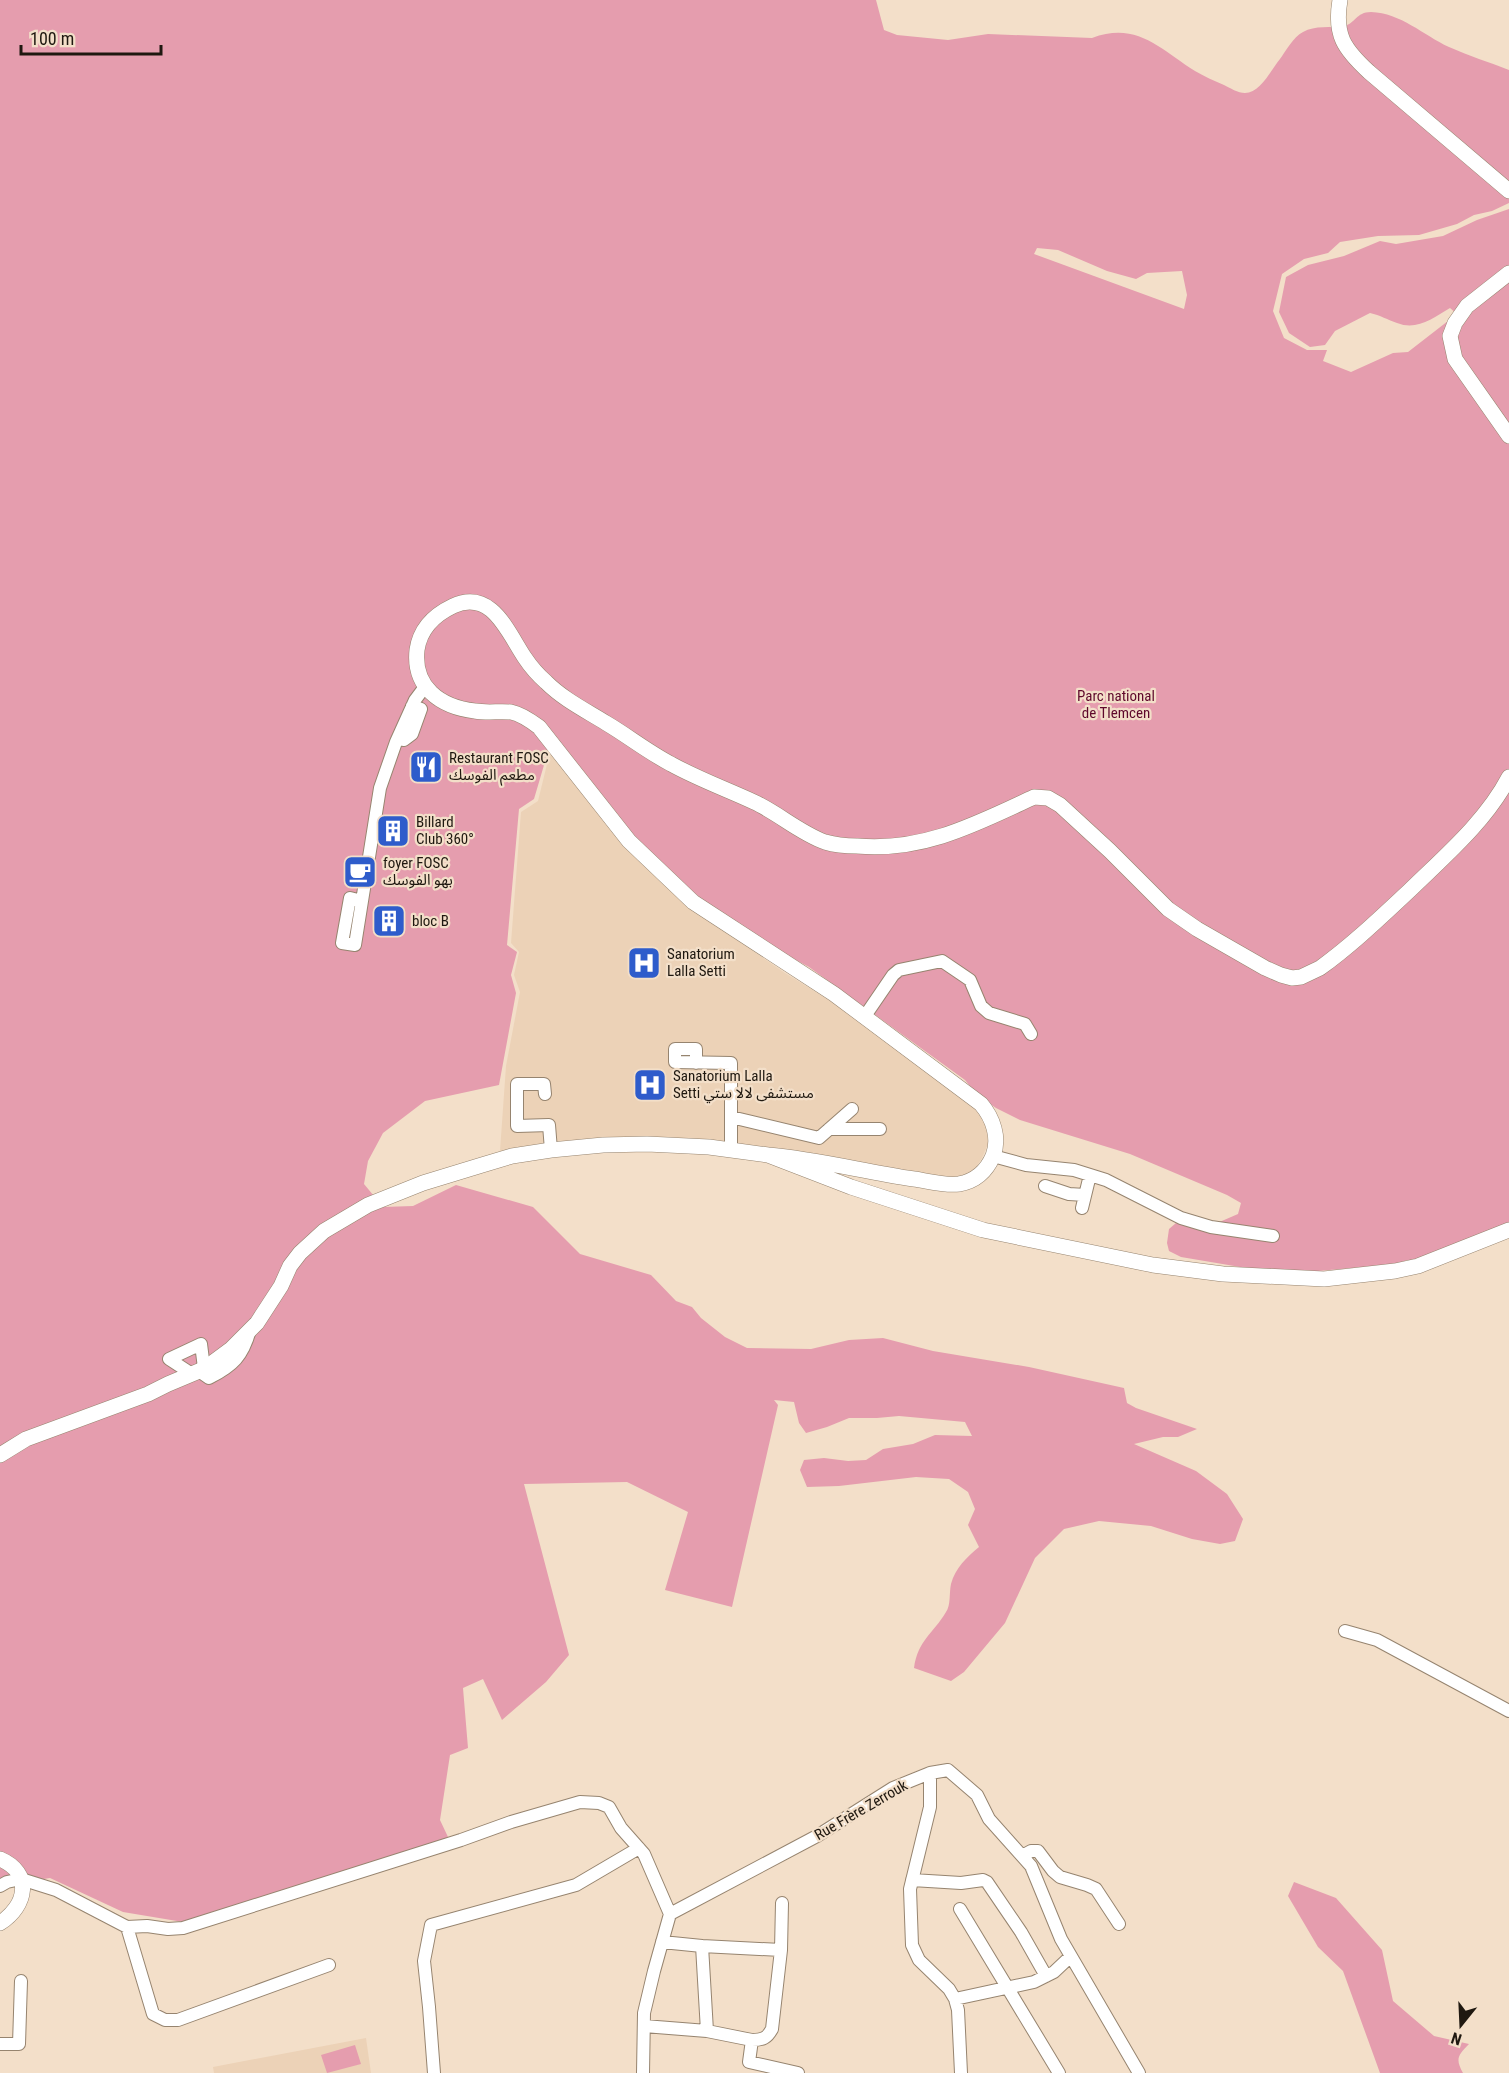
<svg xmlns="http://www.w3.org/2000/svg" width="1509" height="2073" viewBox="0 0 1509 2073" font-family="'Roboto Condensed','Noto Sans Arabic',sans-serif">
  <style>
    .built { fill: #ecd2b7 }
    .green { fill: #e59dae; fill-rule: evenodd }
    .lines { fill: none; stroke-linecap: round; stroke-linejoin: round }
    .minor-casing { stroke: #96846f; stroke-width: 14 }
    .major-casing { stroke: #96846f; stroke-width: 16 }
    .minor { stroke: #fff; stroke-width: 12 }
    .major { stroke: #fff; stroke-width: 15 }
    .labels { text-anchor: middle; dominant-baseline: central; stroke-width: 4.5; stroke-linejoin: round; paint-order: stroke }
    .park-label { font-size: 15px; fill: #5f082c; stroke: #f3dfc9 }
    .poi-label { font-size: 15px; fill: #1f1810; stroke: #f3dfc9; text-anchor: start }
    .street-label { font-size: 15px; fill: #1f1810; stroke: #f3dfc9 }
  </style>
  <rect width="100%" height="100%" fill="#f3dfc9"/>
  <path class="built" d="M 550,752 L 627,847 L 686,905 L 785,973 L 861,1020 L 979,1110 L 986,1122 L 988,1144 L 982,1158 L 975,1169 L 966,1175 L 953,1179 L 857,1163 L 556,1145 L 500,1151 L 506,1066 L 520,992 L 514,975 L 519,952 L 511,943 L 521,812 L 538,801 Z
    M 366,2038 L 371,2073 L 214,2073 L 213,2067 Z"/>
  <path class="green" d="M 0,0 L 876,0 L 884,30 L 897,35 L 948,40 L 988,34 L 1092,38 C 1137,21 1160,49 1195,71 C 1204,76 1214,81 1224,85 C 1230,88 1238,93 1245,93 C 1260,93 1271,70 1280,59 C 1286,51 1293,37 1303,32 C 1315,25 1331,28 1344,26 C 1355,24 1356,12 1371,12 C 1401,13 1423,35 1449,47 C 1469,56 1489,62 1509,70 L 1509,203 L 1492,211 L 1474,215 L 1457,224 L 1419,235 L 1378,236 L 1340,242 L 1328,253 L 1304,259 L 1282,274 L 1273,311 L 1284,338 L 1307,350 L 1327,350 L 1323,361 L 1351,372 L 1393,353 L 1408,352 L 1457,314 L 1450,308 C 1433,318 1417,331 1397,323 C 1388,320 1380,315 1370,313 L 1335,331 L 1325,345 L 1310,347 L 1289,333 L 1279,312 L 1286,277 L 1308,265 L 1344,256 L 1380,241 L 1396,244 L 1443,236 L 1477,220 L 1509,209 L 1509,1227 L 1412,1262 L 1407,1260 L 1397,1264 L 1318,1271 L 1258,1270 L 1181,1257 L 1169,1251 L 1167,1243 L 1169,1229 L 1176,1223 L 1201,1230 L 1238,1214 L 1241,1203 L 1227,1195 L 1130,1154 L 1020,1120 L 996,1108 L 977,1095 L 965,1080 L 809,967 L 764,943 L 695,894 L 639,844 L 552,738 L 534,799 L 519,809 L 507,945 L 517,952 L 511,975 L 516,993 L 499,1085 L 425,1101 L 383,1133 L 368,1161 L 364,1184 L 383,1207 L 413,1206 L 456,1185 L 533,1207 L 580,1254 L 651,1275 L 676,1301 L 692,1307 L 701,1318 L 725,1337 L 747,1348 L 811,1349 L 849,1340 L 883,1338 L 933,1351 L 1029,1367 L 1124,1388 L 1127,1403 L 1136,1408 L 1197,1429 L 1178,1437 L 1163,1437 L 1134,1444 L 1196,1471 L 1227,1494 L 1243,1519 L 1235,1541 L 1220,1544 L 1192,1539 L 1151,1526 L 1099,1521 L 1064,1529 L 1035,1558 L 1005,1623 L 964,1672 L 951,1681 L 914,1668 C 918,1640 933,1634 946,1612 C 951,1605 949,1593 951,1584 C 955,1568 967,1557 979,1547 L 968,1525 L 975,1509 L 968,1492 L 949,1479 L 916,1477 L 839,1486 L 807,1487 L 800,1470 L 804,1460 L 824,1458 L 848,1461 L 866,1460 L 883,1449 L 913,1444 L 935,1435 L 972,1436 L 965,1422 L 899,1416 L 877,1418 L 849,1418 L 827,1427 L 806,1433 L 799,1423 L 794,1402 L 774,1400 L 778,1405 L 732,1607 L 665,1590 L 688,1512 L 627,1482 L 524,1484 L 569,1655 L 546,1682 L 502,1720 L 483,1679 L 463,1688 L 468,1748 L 450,1755 L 440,1820 L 448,1837 L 428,1846 L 183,1922 L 123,1912 L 50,1878 L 0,1886 ZM 1037,248 L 1058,250 L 1107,271 L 1136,279 L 1147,273 L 1182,271 L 1187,295 L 1184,309 L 1034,254 Z
    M 1294,1882 L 1336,1898 L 1382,1950 L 1393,2001 L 1434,2036 L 1469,2044 C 1458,2055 1455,2059 1463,2073 L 1380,2073 L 1343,1971 L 1318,1947 L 1288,1896 Z
    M 355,2045 L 361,2064 L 327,2073 L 321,2055 Z"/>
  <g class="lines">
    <defs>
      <path id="minor" d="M 398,738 L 404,740 L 412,734 L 421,709 L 412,706
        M 362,901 L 350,898 L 342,943 L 355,945 L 380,788 L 396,742 L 415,700 L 424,688
        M 865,1016 L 893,975 L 899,970 L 942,961 L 970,980 L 981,1006 L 989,1013 L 1025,1024 L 1031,1034
        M 696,1063 L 696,1049 L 675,1049 L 675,1062 L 731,1063 L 731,1149
        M 545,1094 L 544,1084 L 517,1084 L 517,1126 L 549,1125 L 551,1150
        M 731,1117 L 819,1138 L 852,1109
        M 829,1129 L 880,1129
        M 993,1156 L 1026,1165 L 1074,1170 L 1106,1180 L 1181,1218 L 1211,1227 L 1273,1236
        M 1045,1186 L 1069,1194 L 1085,1195
        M 1082,1208 L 1090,1175
        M 199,1371 L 209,1378 C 233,1366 243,1356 250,1330
        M 192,1374 L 169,1359 L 201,1344 L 204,1368
        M 1345,1631 L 1377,1640 L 1509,1711
        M 930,1773 L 948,1770 L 977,1795 L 989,1819 L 1031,1866 L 1061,1939 L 1139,2073
        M 1022,1856 L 1031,1851 L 1038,1851 L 1053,1871 L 1060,1877 L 1087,1885 L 1096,1889 L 1119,1924
        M 912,1880 L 961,1883 L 983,1880 L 987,1882 L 1021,1932 L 1046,1976
        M 0,1886 L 7,1882 L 21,1879 L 56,1890 L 127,1927 L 147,1926 L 168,1929 L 183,1928 L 461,1840 L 511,1822 L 580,1802 L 599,1803 L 609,1807 L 621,1828 L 644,1854 L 670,1914 L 654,1971 L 644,2013 L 643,2073
        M 960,1909 L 1059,2073
        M 670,1914 L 817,1836 L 893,1788 L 930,1773 L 930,1807 L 910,1889 L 912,1945 L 919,1960 L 949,1989 L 955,1999 L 958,2010 L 961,2073
        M 127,1927 L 153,2014 L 165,2020 L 178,2020 L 329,1965
        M 662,1942 L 702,1946 L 707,2031
        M 702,1946 L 781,1950 L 782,1903
        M 955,1999 L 1034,1982 L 1054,1972 L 1071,1956
        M 644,2026 L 707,2031 L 752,2040 L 749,2062 L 798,2073
        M 752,2040 C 763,2040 767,2038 772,2029 L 781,1950
        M 0,2044 L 19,2044 L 21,1981
        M 434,2073 L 429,2007 L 424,1961 L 431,1925 L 576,1885 L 639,1848"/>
      <path id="major" d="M 1340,0 C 1334,35 1344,49 1369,72 L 1509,191
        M 1509,273 L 1467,306 L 1455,323 L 1450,336 L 1455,359 L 1509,436
        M 768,1155 C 817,1159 865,1172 914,1179 C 928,1181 945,1186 959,1184 C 976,1181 987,1170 993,1156 C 1000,1138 993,1118 981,1104 L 834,994 L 693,902 L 629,841 L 539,727 C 531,721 521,714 511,712 C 499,711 487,713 475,711 C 440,707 413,687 417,650 C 420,629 434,615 453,606 C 492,588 508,633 525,658 C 531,667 538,675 546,682 C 563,699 585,710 606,723 C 628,736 648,752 671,764 C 698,779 726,789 754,802 C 778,813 800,833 825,842 C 835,845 846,846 857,846 C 923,852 976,824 1034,797 L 1048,798 L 1060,805 L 1110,851 L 1168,909 L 1197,929 L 1265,968 L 1281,975 L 1292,978 L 1301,977 L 1320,968 C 1352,945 1381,917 1410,890 C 1446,855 1486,821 1509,777
        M 0,1455 L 26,1439 L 148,1394 L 168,1384 L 199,1371 L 208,1366 L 231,1349 L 257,1323 L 281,1286 L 290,1266 L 300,1253 L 324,1231 L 368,1205 L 423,1183 L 482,1165 L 512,1156 L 551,1150 L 603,1145 L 647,1144 L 709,1147 L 768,1155 L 851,1187 L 983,1230 L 1153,1265 L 1223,1274 L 1324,1279 L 1395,1271 L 1418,1266 L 1509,1230
        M 0,1859 C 33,1873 27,1906 0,1923"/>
    </defs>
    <use href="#minor" class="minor-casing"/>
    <use href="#major" class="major-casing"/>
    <use href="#minor" class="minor"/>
    <use href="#major" class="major"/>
  </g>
  <defs>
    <symbol id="restaurant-square" viewBox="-11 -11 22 22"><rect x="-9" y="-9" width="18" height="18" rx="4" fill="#2e5ccb" stroke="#f3dfc9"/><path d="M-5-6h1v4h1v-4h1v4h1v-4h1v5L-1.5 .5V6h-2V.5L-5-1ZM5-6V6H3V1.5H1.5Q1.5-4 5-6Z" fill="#fff"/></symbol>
    <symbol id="building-square" viewBox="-11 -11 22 22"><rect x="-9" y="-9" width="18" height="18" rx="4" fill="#2e5ccb" stroke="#f3dfc9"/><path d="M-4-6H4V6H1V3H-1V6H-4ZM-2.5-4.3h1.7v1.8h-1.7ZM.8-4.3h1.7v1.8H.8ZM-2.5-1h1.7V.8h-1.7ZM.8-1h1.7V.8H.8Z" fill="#fff"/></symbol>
    <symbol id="cafe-square" viewBox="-11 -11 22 22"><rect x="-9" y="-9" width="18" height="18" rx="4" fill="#2e5ccb" stroke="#f3dfc9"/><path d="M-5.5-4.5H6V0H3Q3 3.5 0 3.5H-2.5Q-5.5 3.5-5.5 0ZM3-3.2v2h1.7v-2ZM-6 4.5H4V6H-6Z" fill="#fff"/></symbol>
    <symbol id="hospital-square" viewBox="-11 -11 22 22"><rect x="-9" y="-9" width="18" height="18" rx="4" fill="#2e5ccb" stroke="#f3dfc9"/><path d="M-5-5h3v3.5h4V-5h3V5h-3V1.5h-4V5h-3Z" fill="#fff"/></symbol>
  </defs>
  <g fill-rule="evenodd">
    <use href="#restaurant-square" x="407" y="748" width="38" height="38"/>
    <use href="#building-square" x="374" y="812" width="38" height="38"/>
    <use href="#cafe-square" x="341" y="853" width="38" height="38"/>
    <use href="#building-square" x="370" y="902" width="38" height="38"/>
    <use href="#hospital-square" x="625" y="944" width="38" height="38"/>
    <use href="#hospital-square" x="631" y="1066" width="38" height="38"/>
  </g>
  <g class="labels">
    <g class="park-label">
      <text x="1116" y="696">Parc national<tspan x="1116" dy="17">de Tlemcen</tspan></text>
    </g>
    <g class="poi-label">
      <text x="449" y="758">Restaurant FOSC<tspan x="449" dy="17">مطعم الفوسك</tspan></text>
      <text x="416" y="822">Billard<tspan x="416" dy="17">Club 360°</tspan></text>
      <text x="383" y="863">foyer FOSC<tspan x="383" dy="17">بهو الفوسك</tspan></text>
      <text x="412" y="921">bloc B</text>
      <text x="667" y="954">Sanatorium<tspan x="667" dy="17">Lalla Setti</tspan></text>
      <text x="673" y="1076">Sanatorium Lalla<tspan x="673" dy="17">Setti مستشفى لالا ستي</tspan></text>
    </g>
    <g class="street-label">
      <text transform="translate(861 1810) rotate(-30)">Rue Frère Zerrouk</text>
    </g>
  </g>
  <g transform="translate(1461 2025) rotate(198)" stroke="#f3dfc9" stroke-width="4.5" paint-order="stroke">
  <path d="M0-4.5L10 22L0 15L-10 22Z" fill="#1f1810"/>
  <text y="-9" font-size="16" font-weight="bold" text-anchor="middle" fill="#1f1810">N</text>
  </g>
  <path d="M21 45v9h140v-9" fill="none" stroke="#1f1810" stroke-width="3"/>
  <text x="30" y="45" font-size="18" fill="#1f1810" stroke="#f3dfc9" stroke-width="4.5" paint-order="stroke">100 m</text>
</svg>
